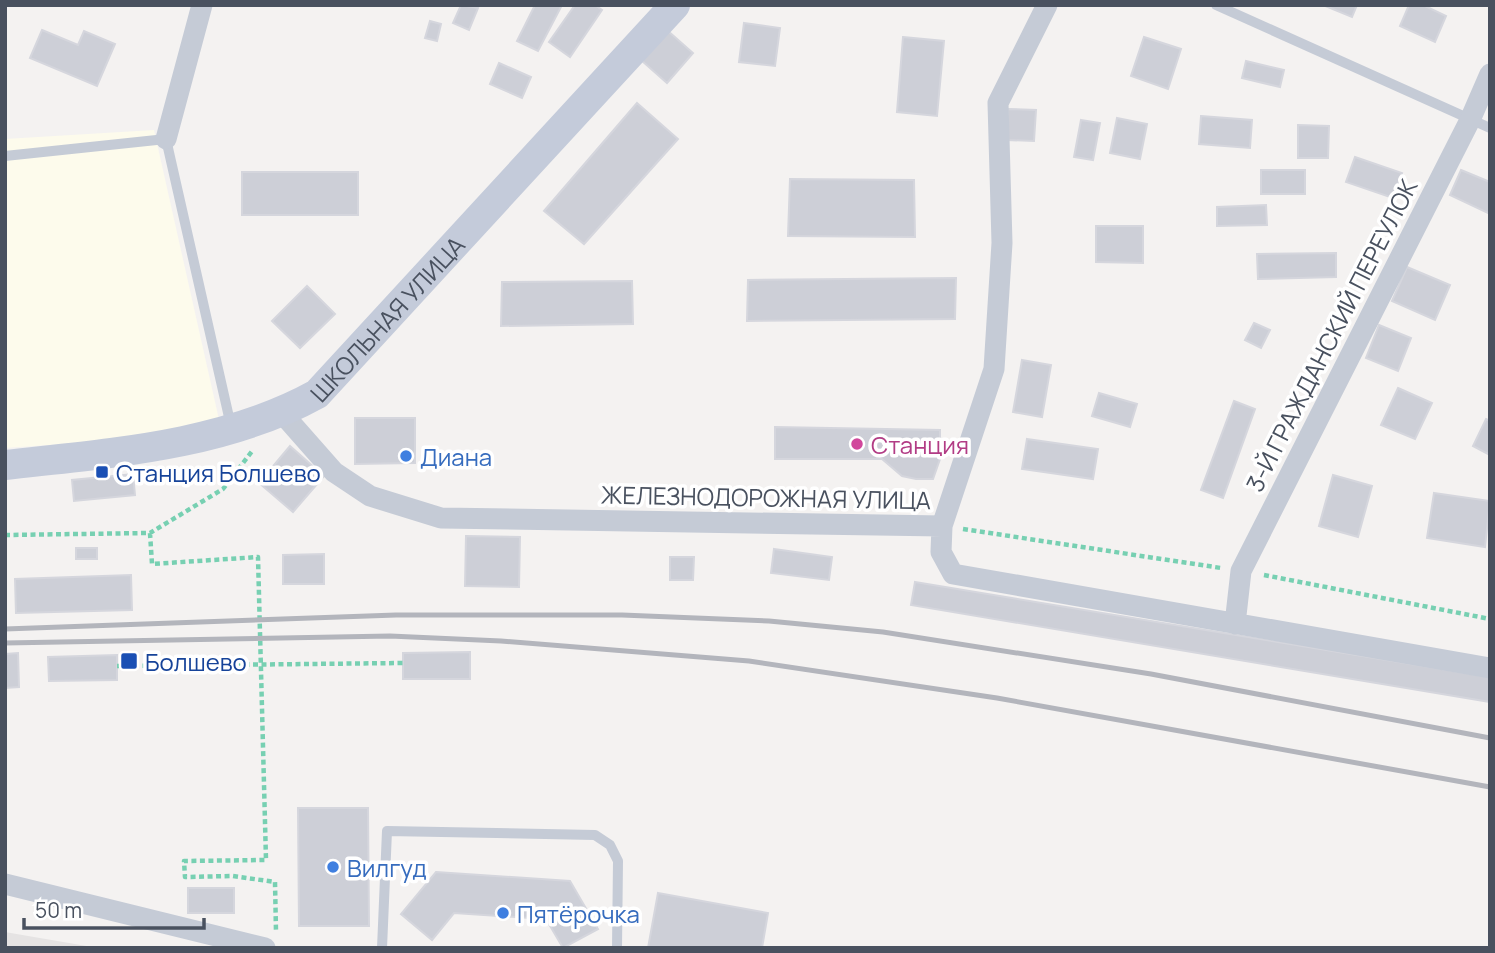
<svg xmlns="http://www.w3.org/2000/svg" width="1495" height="953" viewBox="0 0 1495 953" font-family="Manrope,sans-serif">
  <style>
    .commercial { fill: #fdfbec }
    .education { fill: #e5e3e3 }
    .building { fill: #cdcfd7; stroke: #d5d6dd; stroke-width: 2 }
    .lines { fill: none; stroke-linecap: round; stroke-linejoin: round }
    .path { stroke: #77d0b2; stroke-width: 4.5; stroke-dasharray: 5 3.5; stroke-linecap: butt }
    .lane { stroke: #c5cbd6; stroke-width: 10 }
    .street { stroke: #c5cbd6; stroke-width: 21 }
    .secondary { stroke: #c4cbda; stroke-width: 30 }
    .rail { stroke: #b3b5bc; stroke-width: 5 }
    .hotel-dot { fill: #d1479c; stroke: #fff; stroke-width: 2.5 }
    .shop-dot { fill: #3f7fe0; stroke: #fff; stroke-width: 2.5 }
    .transit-dot { fill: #1a4fb4; stroke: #fff; stroke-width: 2.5 }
    .labels { text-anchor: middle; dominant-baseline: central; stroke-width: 7; stroke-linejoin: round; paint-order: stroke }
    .street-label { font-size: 24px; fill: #49515f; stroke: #fff }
    .hotel-label { font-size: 24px; fill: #b23c85; stroke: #fff; text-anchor: start }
    .shop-label { font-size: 24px; fill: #366cbe; stroke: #fff; text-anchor: start }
    .transit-label { font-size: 24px; fill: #164399; stroke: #fff; text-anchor: start }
  </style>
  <rect width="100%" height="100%" fill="#f4f2f1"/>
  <path class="commercial" d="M 154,130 L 222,433 L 5,448 L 5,139 Z"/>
  <path class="education" d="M 5,932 L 98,948 L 5,948 Z"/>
  <path class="building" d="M 461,5 L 478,8 L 469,30 L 453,23 Z
    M 535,5 L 562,5 L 538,51 L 517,41 Z
    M 575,5 L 595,5 L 602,10 L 570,57 L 549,42 Z
    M 1323,5 L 1357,5 L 1352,17 Z
    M 1409,5 L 1423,5 L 1446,16 L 1435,42 L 1400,26 Z
    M 430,21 L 441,24 L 437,41 L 425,38 Z
    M 744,23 L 780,28 L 775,66 L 739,62 Z
    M 42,30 L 78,45 L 84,31 L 115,44 L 97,86 L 30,58 Z
    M 668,31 L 693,53 L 667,83 L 642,61 Z
    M 903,37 L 944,41 L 937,116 L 897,112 Z
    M 1144,37 L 1181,49 L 1168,89 L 1131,76 Z
    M 1246,61 L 1284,70 L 1280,87 L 1242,78 Z
    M 499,63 L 531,77 L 522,98 L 490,84 Z
    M 637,103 L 678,139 L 584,244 L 544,211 Z
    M 1008,109 L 1036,110 L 1034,141 L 1007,140 Z
    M 1201,116 L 1252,120 L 1250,148 L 1199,144 Z
    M 1117,118 L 1147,124 L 1140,159 L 1110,153 Z
    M 1081,120 L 1100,123 L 1093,160 L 1074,157 Z
    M 1298,125 L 1329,126 L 1328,158 L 1298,158 Z
    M 1355,157 L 1402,173 L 1393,198 L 1346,182 Z
    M 1261,170 L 1305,170 L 1305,194 L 1261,194 Z
    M 1461,170 L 1490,182 L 1490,214 L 1450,195 Z
    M 242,172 L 358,172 L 358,215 L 242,215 Z
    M 790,179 L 914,180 L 915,237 L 788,236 Z
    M 1266,205 L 1267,225 L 1217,226 L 1217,207 Z
    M 1096,226 L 1143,226 L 1143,263 L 1096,262 Z
    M 1336,253 L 1336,277 L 1258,279 L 1257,254 Z
    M 1407,267 L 1450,285 L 1435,320 L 1392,301 Z
    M 956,278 L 955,319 L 747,321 L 748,280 Z
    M 632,281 L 633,324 L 501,326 L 502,282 Z
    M 307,286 L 335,314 L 300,348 L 272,321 Z
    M 1254,323 L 1270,330 L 1261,348 L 1245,340 Z
    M 1379,325 L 1411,338 L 1398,371 L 1366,358 Z
    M 1022,360 L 1051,365 L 1042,417 L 1013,412 Z
    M 1398,388 L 1432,403 L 1415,439 L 1381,425 Z
    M 1099,393 L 1137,404 L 1130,427 L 1092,416 Z
    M 1234,401 L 1255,409 L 1223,498 L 1201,490 Z
    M 355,418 L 415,418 L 415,463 L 355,464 Z
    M 1486,419 L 1490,421 L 1490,455 L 1473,446 Z
    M 775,427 L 940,430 L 940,459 L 933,479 L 916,479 L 902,476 L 882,459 L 775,459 Z
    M 1027,439 L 1098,449 L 1093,479 L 1022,469 Z
    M 290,446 L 324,476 L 293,512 L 259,483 Z
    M 133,474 L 135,495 L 74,501 L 72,480 Z
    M 1333,475 L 1372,486 L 1358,537 L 1319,526 Z
    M 1434,493 L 1490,501 L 1485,547 L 1427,538 Z
    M 466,536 L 520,537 L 519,587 L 465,586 Z
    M 76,548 L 97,548 L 97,559 L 76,559 Z
    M 774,549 L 832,557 L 829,580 L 771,573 Z
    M 324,554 L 324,584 L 283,584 L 283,555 Z
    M 670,557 L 694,557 L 693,580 L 670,580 Z
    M 131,575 L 132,610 L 16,613 L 15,579 Z
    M 915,582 L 1490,677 L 1490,702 L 911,605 Z
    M 470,652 L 470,679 L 403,679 L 403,653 Z
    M 18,653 L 19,687 L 5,688 L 5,654 Z
    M 117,655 L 117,680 L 49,681 L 48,657 Z
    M 298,808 L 368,808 L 369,926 L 299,926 Z
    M 436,872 L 570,881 L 598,929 L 563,948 L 546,919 L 454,913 L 432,940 L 401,914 Z
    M 188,888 L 234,888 L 234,913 L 188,913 Z
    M 658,893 L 768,913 L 762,948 L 648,948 Z"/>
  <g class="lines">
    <path class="path" d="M 963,529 L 1221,568
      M 150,533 L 152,564 L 258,557 L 266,860 L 184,861 L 185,877 L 233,876 L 275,882 L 276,932
      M 5,535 L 150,533 L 223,489 L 253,450
      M 1264,575 L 1490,619
      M 117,666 L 403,663"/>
    <path class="lane" d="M 1216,5 L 1490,128
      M 5,156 L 166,139 L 231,426
      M 382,948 L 387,831 L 595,835 L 610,845 L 618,861 L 617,948"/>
    <path class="street" d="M 1047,5 L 998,103 L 1002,243 L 994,369 L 942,526 L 941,552 L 953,574 L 1490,668
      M 166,139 L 202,5
      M 282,413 L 334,472 L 370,496 L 441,518 L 942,526
      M 1235,624 L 1241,571 L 1470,120 L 1490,74
      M 5,884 L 265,948"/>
    <path class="secondary" id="s1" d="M 5,465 C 110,453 223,446 317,394 L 675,5"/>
    <path class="rail" d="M 5,629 L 396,615 L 622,615 L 769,621 L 883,632 L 1151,674 L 1490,738
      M 5,643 L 390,636 L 501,641 L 749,661 L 997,698 L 1490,787"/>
  </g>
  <circle class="hotel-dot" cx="857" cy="444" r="7"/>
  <g class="shop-dot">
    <circle cx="406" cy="456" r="7"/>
    <circle cx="333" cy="867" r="7"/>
    <circle cx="503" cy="913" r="7"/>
  </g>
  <g class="transit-dot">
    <rect x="95" y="465" width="14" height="14" rx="3.5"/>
    <rect x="120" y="652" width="18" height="18" rx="3.5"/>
  </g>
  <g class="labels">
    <g class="street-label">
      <text stroke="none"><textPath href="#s1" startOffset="425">ШКОЛЬНАЯ УЛИЦА</textPath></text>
      <text transform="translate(1331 335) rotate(-63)">3-Й ГРАЖДАНСКИЙ ПЕРЕУЛОК</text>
      <text transform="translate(766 497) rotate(1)">ЖЕЛЕЗНОДОРОЖНАЯ УЛИЦА</text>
    </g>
    <g class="hotel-label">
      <text x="871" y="444">Станция</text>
    </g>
    <g class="shop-label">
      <text x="420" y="456">Диана</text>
      <text x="347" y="867">Вилгуд</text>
      <text x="517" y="913">Пятёрочка</text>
    </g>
    <g class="transit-label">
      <text x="116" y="472">Станция Болшево</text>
      <text x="145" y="661">Болшево</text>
    </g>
  </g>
  <rect width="1495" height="953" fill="none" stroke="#49515f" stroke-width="14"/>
  <path d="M24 918v10h180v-10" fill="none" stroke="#49515f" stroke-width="3.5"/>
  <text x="35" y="918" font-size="21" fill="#49515f" stroke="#ffffff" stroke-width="5" paint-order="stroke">50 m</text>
</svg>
